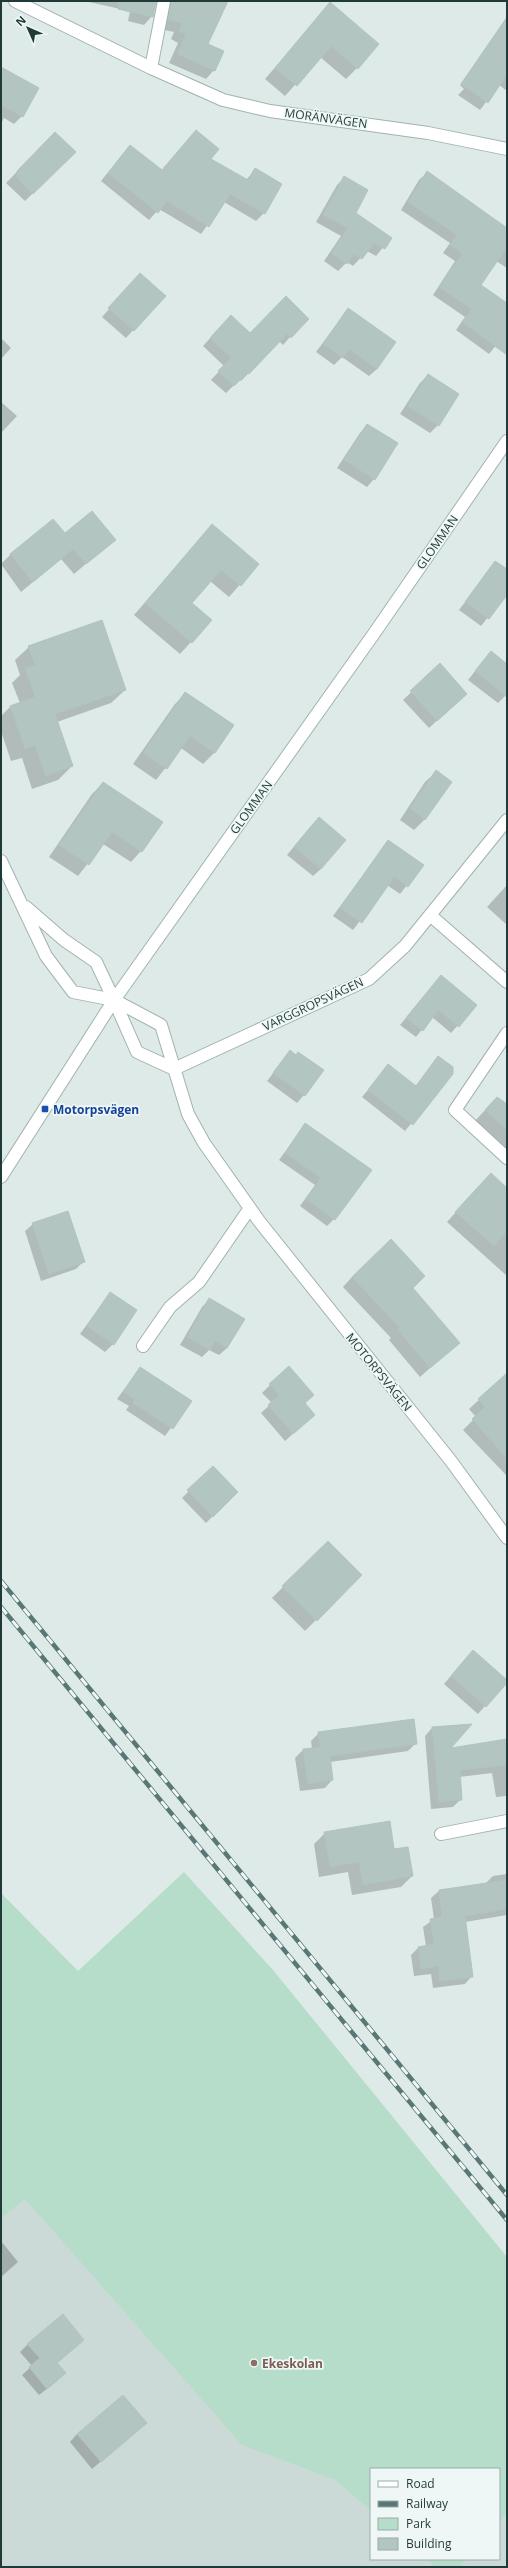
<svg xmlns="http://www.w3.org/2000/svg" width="508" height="2568" viewBox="0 0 508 2568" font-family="'Open Sans',sans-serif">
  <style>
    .built { fill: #ccdad7; fill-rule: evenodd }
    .green { fill: #b6ddc9 }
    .shadow { fill: #0003 }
    .building { fill: #b3c5c1; stroke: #b0c4c0 }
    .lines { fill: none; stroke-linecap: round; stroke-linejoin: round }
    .minor-casing { stroke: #a1b2b0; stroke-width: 14 }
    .tertiary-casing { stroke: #a1b2b0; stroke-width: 14 }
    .minor { stroke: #fff; stroke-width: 12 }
    .tertiary { stroke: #fff; stroke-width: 12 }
    .rail-casing { stroke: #597775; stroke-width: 4.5 }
    .rail { stroke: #eef7f5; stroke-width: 3; stroke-dasharray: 9; stroke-linecap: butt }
    .transit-dot { fill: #1a4fb4; stroke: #eef7f5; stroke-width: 1.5 }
    .education-dot { fill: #8d6e63; stroke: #eef7f5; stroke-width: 1.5 }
    .labels { text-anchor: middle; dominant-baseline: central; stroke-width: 3.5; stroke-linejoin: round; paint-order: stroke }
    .street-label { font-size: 12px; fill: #1f3a39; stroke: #eef7f5 }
    .transit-label { font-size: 12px; font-weight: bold; fill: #164399; stroke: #eef7f5; text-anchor: start }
    .education-label { font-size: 12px; font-weight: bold; fill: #785e54; stroke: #eef7f5; text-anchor: start }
  </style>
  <rect width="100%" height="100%" fill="#deeae8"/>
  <path class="built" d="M 1,2184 L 507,2257 L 507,2567 L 1,2567 ZM 371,2469 L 499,2469 L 499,2559 L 371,2559 Z"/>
  <path class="green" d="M 184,1872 L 273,1970 L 507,2257 L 507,2513 L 499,2522 L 499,2469 L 371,2469 L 371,2511 L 336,2480 L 242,2445 L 25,2199 L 1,2218 L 1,1893 L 78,1971 Z
    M 426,2559 L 467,2559 L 460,2567 L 435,2567 Z"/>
  <path class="shadow" d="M 84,1 L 227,1 L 207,45 L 214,70 L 206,79 L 169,63 L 178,43 L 171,39 L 174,32 L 160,29 L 160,4 L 156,3 L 152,16 L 144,25 L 128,21 L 130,11 Z
    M 330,4 L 357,68 L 346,79 L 320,57 L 285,96 L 265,79 Z
    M 504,24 L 507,26 L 507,91 L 499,85 L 480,110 L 458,95 L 464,89 L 460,85 Z
    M 1,68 L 22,116 L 14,124 L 4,118 L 1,124 Z
    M 196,131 L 209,159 L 246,180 L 255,170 L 264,213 L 256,221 L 224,202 L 201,234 L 159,209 L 149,220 L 101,181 L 123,154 L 161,171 Z
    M 55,133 L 75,152 L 25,201 L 6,183 Z
    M 427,173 L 507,229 L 507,268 L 496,261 L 480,285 L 507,304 L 507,332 L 489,354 L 456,330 L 465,317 L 433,295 L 455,261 L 443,253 L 450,243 L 401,210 L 419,180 Z
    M 344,178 L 354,213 L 390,239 L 376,256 L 367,251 L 353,266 L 347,262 L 338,271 L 324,261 L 341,236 L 316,222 L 337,185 Z
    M 133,282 L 164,296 L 126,338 L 102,317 Z
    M 286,298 L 290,337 L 283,345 L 279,341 L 241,381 L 239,380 L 226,393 L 211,380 L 224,366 L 203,346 L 223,324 L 250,335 Z
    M 348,309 L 377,369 L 369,376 L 342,357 L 334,365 L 316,352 Z
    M 1,338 L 11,348 L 1,359 Z
    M 428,375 L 438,425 L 430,433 L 400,414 L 420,383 Z
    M 1,402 L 17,416 L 1,433 Z
    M 367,425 L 374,479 L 367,487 L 337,468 L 360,433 Z
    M 212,525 L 258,564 L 229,597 L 210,581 L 191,603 L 211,620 L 180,654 L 134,615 Z
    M 64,534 L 114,540 L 74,574 L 61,559 L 21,592 L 1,564 L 11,554 Z
    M 493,565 L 507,571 L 507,593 L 481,626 L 459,610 Z
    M 29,647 L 125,690 L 111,703 L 57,722 L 72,766 L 58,780 L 32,789 L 22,758 L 11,761 L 1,731 L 1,716 L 11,706 L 20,703 L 12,683 L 20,675 L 15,660 Z
    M 484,660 L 507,665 L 507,694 L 498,703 L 468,680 Z
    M 440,665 L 458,701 L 429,728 L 403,700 Z
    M 186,693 L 233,726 L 214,753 L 203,764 L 181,748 L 156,780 L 133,764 L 175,704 Z
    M 436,772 L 425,819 L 414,830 L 400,820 L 425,782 Z
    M 103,783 L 141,851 L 131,862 L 103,844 L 78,876 L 49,857 L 92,794 Z
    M 311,826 L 321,869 L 313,876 L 287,855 Z
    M 388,841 L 423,865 L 400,894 L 387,885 L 353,930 L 333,916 Z
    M 507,885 L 507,925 L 487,907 Z
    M 435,983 L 476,1005 L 451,1033 L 432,1017 L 416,1037 L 400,1025 Z
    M 290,1051 L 304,1095 L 297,1103 L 267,1081 Z
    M 438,1057 L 452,1074 L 405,1131 L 362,1097 L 388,1066 L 415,1087 Z
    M 507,1106 L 507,1151 L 475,1121 L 486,1109 Z
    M 305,1125 L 334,1219 L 327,1226 L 300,1206 L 315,1185 L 279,1160 Z
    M 481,1184 L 507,1189 L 507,1276 L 447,1222 Z
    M 33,1224 L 84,1261 L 76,1269 L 41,1281 L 25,1231 Z
    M 352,1277 L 411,1288 L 458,1343 L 420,1377 L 389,1340 L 391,1338 L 343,1287 Z
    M 110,1293 L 113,1344 L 105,1352 L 80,1334 Z
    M 210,1299 L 244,1319 L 227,1348 L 219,1355 L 209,1350 L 202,1357 L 180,1345 L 202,1307 Z
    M 140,1368 L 190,1401 L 165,1436 L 126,1410 L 129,1406 L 117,1399 Z
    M 505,1376 L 507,1378 L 507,1476 L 463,1430 L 476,1417 L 469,1409 Z
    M 270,1385 L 304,1403 L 306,1422 L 285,1441 L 261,1413 L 272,1403 L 262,1393 Z
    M 213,1467 L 237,1492 L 206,1523 L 182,1498 Z
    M 328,1542 L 361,1575 L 305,1631 L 272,1598 Z
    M 465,1659 L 507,1681 L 478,1714 L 444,1684 Z
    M 432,1728 L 448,1749 L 507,1740 L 507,1796 L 496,1797 L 492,1773 L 459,1777 L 461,1799 L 453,1807 L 431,1809 L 425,1736 Z
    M 319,1733 L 416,1743 L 408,1751 L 330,1762 L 332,1780 L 325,1788 L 300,1791 L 295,1758 L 303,1750 L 312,1749 L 311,1741 Z
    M 325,1833 L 393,1850 L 412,1876 L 401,1887 L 352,1895 L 348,1872 L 319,1877 L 314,1844 Z
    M 507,1874 L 507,1915 L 465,1922 L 472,1976 L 465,1984 L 433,1988 L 431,1974 L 414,1976 L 411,1955 L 419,1947 L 426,1946 L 423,1927 L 434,1919 L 431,1898 L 439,1891 L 485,1884 L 493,1876 Z
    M 1,2241 L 18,2262 L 1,2277 Z
    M 83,2340 L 56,2363 L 57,2381 L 39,2395 L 22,2375 L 32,2366 L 20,2352 L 28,2344 Z
    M 146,2423 L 92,2469 L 70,2442 L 77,2434 Z"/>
  <path class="building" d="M 119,1 L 156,1 L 153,17 L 118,9 Z
    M 171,1 L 228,1 L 208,44 L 224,51 L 215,71 L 177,54 L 186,34 L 179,31 L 182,23 L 168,20 Z
    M 330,2 L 379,44 L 358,69 L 331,46 L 297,86 L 275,68 Z
    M 507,17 L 507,74 L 488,103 L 461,84 Z
    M 1,67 L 39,88 L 23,117 L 1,105 Z
    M 196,130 L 219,149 L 211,159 L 248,180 L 255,168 L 282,184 L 265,214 L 230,194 L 209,227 L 167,201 L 158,213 L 108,173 L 130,145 L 162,170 Z
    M 55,132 L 76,152 L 33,194 L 17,178 L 17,171 Z
    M 427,171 L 507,228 L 507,247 L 481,285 L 507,303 L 507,355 L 462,322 L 472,309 L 439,287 L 462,254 L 450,245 L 457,235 L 408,202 Z
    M 344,176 L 368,190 L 356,213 L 392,238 L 385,249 L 374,243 L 362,259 L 354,254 L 347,264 L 331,253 L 348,228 L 323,215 Z
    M 140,273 L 166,296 L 134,331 L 108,308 Z
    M 286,296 L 309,319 L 291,338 L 287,334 L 249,374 L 247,373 L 234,386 L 218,371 L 231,358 L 210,338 L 231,315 L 250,333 Z
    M 348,308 L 396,342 L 377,369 L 349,349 L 343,358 L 323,344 Z
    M 428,374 L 459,394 L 439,426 L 407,406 Z
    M 367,424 L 398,443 L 375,480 L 344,460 Z
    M 92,511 L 116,540 L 86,564 L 73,549 L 33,582 L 10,554 L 53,519 L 65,533 Z
    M 212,524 L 259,564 L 241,586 L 221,570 L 192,603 L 212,620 L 192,643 L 145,603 Z
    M 495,561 L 507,569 L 507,595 L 489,619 L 465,602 Z
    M 102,620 L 126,690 L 55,714 L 73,766 L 46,776 L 35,745 L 25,749 L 10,706 L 35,697 L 25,668 L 35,665 L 28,646 Z
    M 491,651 L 507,664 L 507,697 L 475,671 Z
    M 440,663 L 467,694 L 437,721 L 410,691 Z
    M 185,692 L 234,725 L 215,753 L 190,736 L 167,769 L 143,753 Z
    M 436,770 L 452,782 L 425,820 L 410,808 Z
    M 103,782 L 163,822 L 142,852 L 112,832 L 89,865 L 59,845 Z
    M 319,817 L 346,840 L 321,869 L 294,847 Z
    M 388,840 L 424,865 L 408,887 L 394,877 L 362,923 L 340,908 Z
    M 441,975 L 477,1005 L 459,1027 L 438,1010 L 423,1031 L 406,1018 Z
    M 290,1050 L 296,1055 L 298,1052 L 324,1070 L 305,1096 L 273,1073 Z
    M 438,1056 L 453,1067 L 453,1074 L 413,1125 L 368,1090 L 388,1064 L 416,1086 Z
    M 497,1097 L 507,1104 L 507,1130 L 485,1110 Z
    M 305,1123 L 372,1170 L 335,1220 L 306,1199 L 321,1178 L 285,1153 Z
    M 491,1173 L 507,1188 L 507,1231 L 494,1246 L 455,1212 Z
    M 68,1211 L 85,1262 L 49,1274 L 32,1223 Z
    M 391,1239 L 425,1276 L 413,1288 L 460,1343 L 430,1368 L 398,1330 L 400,1328 L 352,1277 Z
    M 110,1292 L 137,1310 L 114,1345 L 87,1326 Z
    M 209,1298 L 245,1319 L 227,1348 L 215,1341 L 210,1350 L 187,1337 Z
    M 289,1366 L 314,1395 L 305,1403 L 315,1415 L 293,1434 L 268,1405 L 279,1395 L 269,1384 Z
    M 140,1367 L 192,1401 L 173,1429 L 133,1403 L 135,1399 L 123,1392 Z
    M 507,1373 L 507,1459 L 472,1419 L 485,1407 L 478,1399 Z
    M 213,1466 L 238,1492 L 213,1517 L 187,1490 Z
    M 328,1541 L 362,1575 L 317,1621 L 282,1586 Z
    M 473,1650 L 507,1680 L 507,1683 L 486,1707 L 451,1676 Z
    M 414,1719 L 417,1744 L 330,1756 L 333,1780 L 308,1784 L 303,1749 L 320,1747 L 318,1732 Z
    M 472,1724 L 451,1748 L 507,1739 L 507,1765 L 460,1770 L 462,1800 L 439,1802 L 432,1727 Z
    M 390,1821 L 394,1849 L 408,1847 L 413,1876 L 363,1885 L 359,1862 L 330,1867 L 324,1832 Z
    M 507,1880 L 507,1909 L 465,1916 L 473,1977 L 440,1981 L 438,1966 L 421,1969 L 418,1947 L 434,1944 L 430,1919 L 442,1917 L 439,1890 Z
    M 63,2314 L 84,2340 L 57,2363 L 66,2373 L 47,2389 L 29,2367 L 40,2358 L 27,2344 Z
    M 123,2395 L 147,2423 L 101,2462 L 77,2434 Z"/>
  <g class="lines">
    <defs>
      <path id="minor" d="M 15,1 L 151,68 L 223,100 L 270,111 L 428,133 L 507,149
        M 151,68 L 164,1
        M 430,915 L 507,982
        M 114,1000 L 161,1025 L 188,1114 L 204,1143 L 259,1221 L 451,1461 L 507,1538
        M 114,1000 L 137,1052 L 174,1069
        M 507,1033 L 455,1110 L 507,1158
        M 174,1069 L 369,979 L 405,946 L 507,820
        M 143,1346 L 170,1307 L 199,1282 L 250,1208
        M 441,1834 L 507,1821"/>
      <path id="tertiary" d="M 1,861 L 46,956 L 73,992 L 114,1000
        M 26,907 L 64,940 L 96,962 L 114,1000
        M 1,1177 L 114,1000 L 373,635 L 507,441"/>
    </defs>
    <use href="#minor" class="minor-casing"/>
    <use href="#tertiary" class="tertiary-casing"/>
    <use href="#minor" class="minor"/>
    <use href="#tertiary" class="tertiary"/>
    <defs>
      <path id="rail" d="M 1,1581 L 507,2195
        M 1,1607 L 507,2220"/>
    </defs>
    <use href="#rail" class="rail-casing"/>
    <use href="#rail" class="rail"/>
  </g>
  <rect class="transit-dot" x="41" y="1105" width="8" height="8" rx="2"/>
  <circle class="education-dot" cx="254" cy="2363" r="4"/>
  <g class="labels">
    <g class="street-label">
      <text transform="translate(326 118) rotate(8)">MORÄNVÄGEN</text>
      <text transform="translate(437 542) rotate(-55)">GLOMMAN</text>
      <text transform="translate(251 807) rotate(-54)">GLOMMAN</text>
      <text transform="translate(313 1004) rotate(-25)">VARGGROPSVÄGEN</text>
      <text transform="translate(379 1372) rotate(51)">MOTORPSVÄGEN</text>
    </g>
    <g class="transit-label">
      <text x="53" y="1109">Motorpsvägen</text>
    </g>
    <g class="education-label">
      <text x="262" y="2363">Ekeskolan</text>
    </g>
  </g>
  <rect width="508" height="2568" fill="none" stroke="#1f3a39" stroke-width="4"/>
  <rect x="370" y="2468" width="130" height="92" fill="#eef7f5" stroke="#9babaa"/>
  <rect x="378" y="2481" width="20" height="6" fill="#ffffff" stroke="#9babaa"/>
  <text x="406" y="2488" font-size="12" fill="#1f3a39">Road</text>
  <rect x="378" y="2501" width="20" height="6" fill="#597775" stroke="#9babaa"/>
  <text x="406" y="2508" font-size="12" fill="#1f3a39">Railway</text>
  <rect x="378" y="2518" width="20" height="12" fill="#b6ddc9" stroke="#9babaa"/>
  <text x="406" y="2528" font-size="12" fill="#1f3a39">Park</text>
  <rect x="378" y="2538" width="20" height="12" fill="#b3c5c1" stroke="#9babaa"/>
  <text x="406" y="2548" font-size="12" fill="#1f3a39">Building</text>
  <g transform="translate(28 28) rotate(315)" stroke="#eef7f5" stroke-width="3" paint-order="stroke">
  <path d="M0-3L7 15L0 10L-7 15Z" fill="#1f3a39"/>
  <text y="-6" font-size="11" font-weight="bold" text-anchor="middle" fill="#1f3a39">N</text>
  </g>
</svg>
